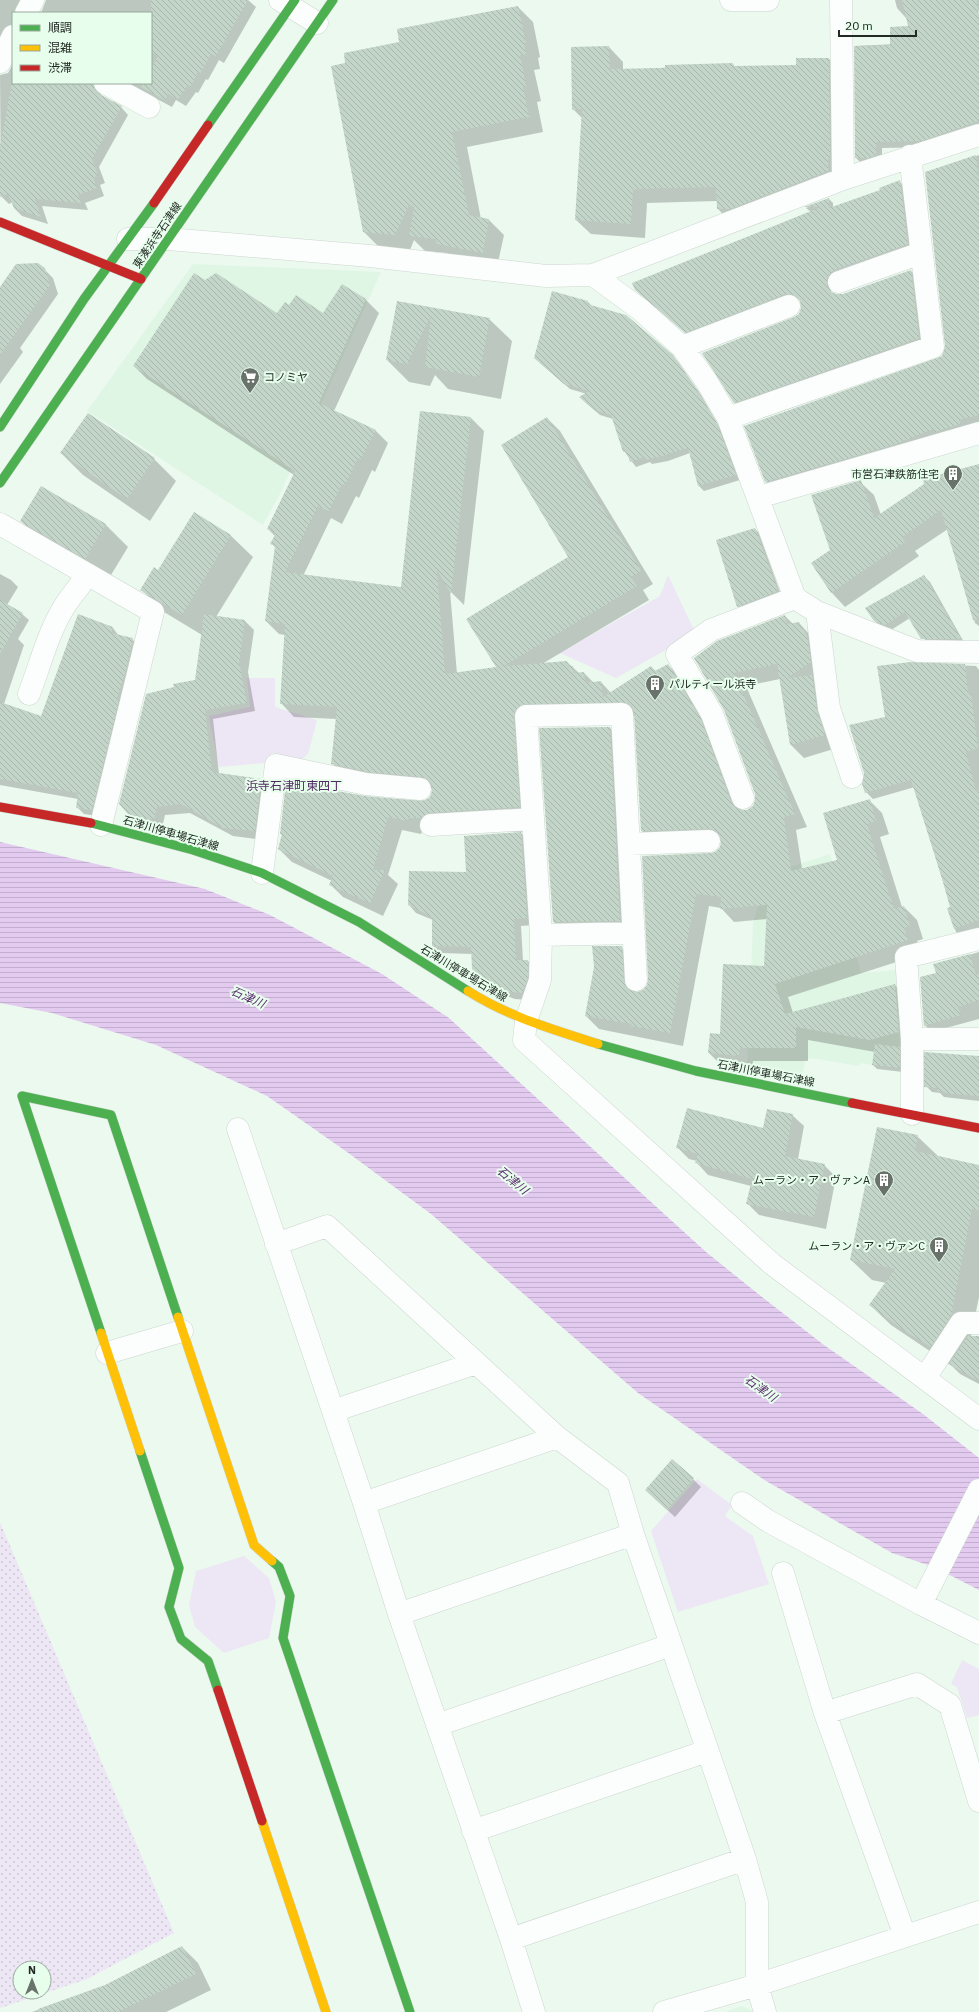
<svg xmlns="http://www.w3.org/2000/svg" width="979" height="2012" viewBox="0 0 979 2012" font-family="'IBM Plex Sans','Noto Sans JP',sans-serif">
  <style>
    .built { fill: #e0f6e5 }
    .grass { fill: url(#grass-dots); fill-rule: evenodd }
    .park { fill: #ede6f4 }
    .water { fill: url(#water-rules) }
    .shadow { fill: #0003 }
    .building { fill: url(#building-back-hatch) }
    .lines { fill: none; stroke-linecap: round; stroke-linejoin: round }
    .street-casing { stroke: #ccd6cf; stroke-width: 23 }
    .fast-casing { stroke: #ccd6cf; stroke-width: 10 }
    .slow-casing { stroke: #ccd6cf; stroke-width: 10 }
    .jam-casing { stroke: #ccd6cf; stroke-width: 10 }
    .street { stroke: #fcfefd; stroke-width: 22 }
    .fast { stroke: #4caf50; stroke-width: 9 }
    .slow { stroke: #ffc107; stroke-width: 9 }
    .jam { stroke: #c62828; stroke-width: 9 }
    .labels { text-anchor: middle; dominant-baseline: central; stroke-width: 4; stroke-linejoin: round; paint-order: stroke }
    .street-label { font-size: 11px; fill: #222a24; stroke: #e7feec }
    .poi-label { font-size: 11px; fill: #222a24; stroke: #e7feec; text-anchor: end }
    .neighbourhood-label { font-size: 12px; fill: #512a61; stroke: #e7feec }
    .water-label { font-size: 12px; font-style: italic; fill: #5d2d71; stroke: #e7feec }
  </style>
  <defs>
    <pattern id="grass-dots" width="8" height="8" patternUnits="userSpaceOnUse"><rect width="8" height="8" fill="#ede6f4"/><path d="M2 2h.1M6 6h.1" fill="none" stroke="#cbc5d1" stroke-width="1.8" stroke-linecap="round"/></pattern>
    <pattern id="water-rules" width="6" height="5" patternUnits="userSpaceOnUse"><rect width="6" height="5" fill="#e3cbf0"/><path d="M0 2.5h6" fill="none" stroke="#c2aece"/></pattern>
    <pattern id="building-back-hatch" width="6" height="6" patternUnits="userSpaceOnUse"><rect width="6" height="6" fill="#c3d5c8"/><path d="M-1 5l2 2M0 0l6 6M5-1l2 2" fill="none" stroke="#a7b7ac"/></pattern>
  </defs>
  <rect width="100%" height="100%" fill="#ecf9ef"/>
  <path class="built" d="M 193,264 L 381,272 L 281,492 L 263,525 L 87,411 Z
    M 830,854 L 861,973 L 896,970 L 901,1069 L 860,1063 L 859,1066 L 811,1058 L 805,1061 L 802,1078 L 747,1067 L 753,924 L 761,893 L 790,867 Z
    M 742,2006 L 755,2012 L 725,2012 Z"/>
  <path class="grass" d="M 0,1522 L 174,1933 L 87,1979 L 0,2008 ZM 20,1968 L 44,1968 L 44,1992 L 20,1992 Z"/>
  <path class="park" d="M 668,575 L 694,630 L 676,644 L 616,678 L 560,653 L 660,596 Z
    M 247,678 L 275,678 L 275,707 L 317,720 L 308,754 L 300,761 L 272,753 L 266,763 L 219,767 L 209,716 L 250,707 Z
    M 697,1479 L 732,1505 L 725,1516 L 753,1536 L 769,1584 L 678,1612 L 651,1531 Z
    M 244,1556 L 269,1578 L 276,1602 L 269,1638 L 224,1653 L 195,1627 L 189,1605 L 196,1571 Z
    M 962,1660 L 979,1669 L 979,1715 L 967,1718 L 957,1687 L 951,1684 Z"/>
  <path class="water" d="M 0,842 L 205,889 L 270,915 L 382,974 L 449,1018 L 706,1252 L 757,1293 L 824,1345 L 923,1414 L 979,1458 L 979,1590 L 934,1567 L 892,1553 L 766,1481 L 638,1393 L 431,1214 L 347,1152 L 267,1096 L 156,1045 L 52,1013 L 0,1003 Z"/>
  <path class="shadow" d="M 0,0 L 32,0 L 23,13 L 13,13 L 13,34 L 0,57 Z
    M 46,0 L 248,0 L 256,7 L 224,63 L 219,60 L 208,80 L 206,79 L 198,93 L 196,92 L 186,106 L 176,100 L 172,107 L 127,83 L 151,83 L 151,13 L 41,13 Z
    M 895,0 L 979,0 L 979,11 L 906,18 L 897,8 Z
    M 518,7 L 533,22 L 540,57 L 538,58 L 540,69 L 534,70 L 541,101 L 537,102 L 543,132 L 467,147 L 481,219 L 489,220 L 504,235 L 497,267 L 453,259 L 447,253 L 425,251 L 414,240 L 410,250 L 379,247 L 364,232 L 347,63 L 400,43 Z
    M 977,40 L 979,42 L 979,131 L 929,147 L 882,148 L 882,162 L 863,165 L 856,158 L 855,46 Z
    M 609,47 L 623,62 L 623,70 L 733,64 L 735,67 L 797,66 L 829,59 L 843,73 L 844,173 L 732,223 L 718,209 L 717,201 L 647,203 L 645,238 L 591,234 L 576,220 L 583,119 L 573,109 Z
    M 13,64 L 13,83 L 103,83 L 100,92 L 101,95 L 121,107 L 128,115 L 99,167 L 105,183 L 100,185 L 104,196 L 85,203 L 88,210 L 42,206 L 48,224 L 22,216 L 14,208 L 13,202 L 9,204 L 1,196 L 0,75 L 8,73 Z
    M 979,155 L 979,425 L 772,488 L 766,482 L 943,356 L 946,346 L 926,173 Z
    M 900,182 L 904,186 L 912,249 L 831,284 L 831,291 L 833,294 L 843,295 L 911,271 L 915,275 L 923,343 L 739,407 L 734,402 L 794,318 L 800,314 L 802,308 L 801,300 L 797,298 L 789,298 L 690,336 L 641,294 L 811,212 L 806,208 L 829,199 L 833,203 L 833,208 L 882,191 Z
    M 44,269 L 53,278 L 58,294 L 20,348 L 23,352 L 0,384 L 0,288 Z
    M 205,281 L 277,315 L 290,306 L 323,314 L 342,285 L 366,300 L 379,313 L 334,411 L 375,430 L 388,443 L 375,472 L 372,470 L 359,498 L 356,496 L 342,524 L 331,518 L 303,576 L 401,588 L 471,418 L 484,431 L 464,605 L 450,591 L 457,674 L 498,668 L 570,557 L 547,418 L 560,431 L 653,584 L 643,590 L 649,600 L 542,664 L 567,662 L 579,673 L 584,673 L 594,683 L 601,682 L 611,693 L 651,667 L 656,671 L 668,665 L 681,678 L 714,734 L 742,811 L 747,811 L 754,806 L 756,800 L 756,793 L 725,709 L 695,658 L 785,616 L 793,624 L 799,623 L 812,637 L 837,748 L 804,758 L 791,745 L 780,679 L 746,686 L 807,827 L 796,830 L 802,869 L 838,861 L 869,800 L 882,813 L 889,834 L 880,837 L 902,907 L 904,907 L 917,920 L 923,939 L 917,941 L 921,954 L 788,997 L 793,1013 L 895,985 L 908,998 L 912,1045 L 900,1049 L 903,1052 L 903,1072 L 877,1069 L 873,1065 L 875,1052 L 808,1040 L 808,1061 L 753,1061 L 752,1069 L 722,1066 L 709,1053 L 765,967 L 767,919 L 734,922 L 721,908 L 709,906 L 683,1046 L 599,1029 L 586,1016 L 621,947 L 634,960 L 636,994 L 644,991 L 648,986 L 710,854 L 716,853 L 721,848 L 722,841 L 655,844 L 642,831 L 636,716 L 539,716 L 532,719 L 532,820 L 423,829 L 421,834 L 402,830 L 388,875 L 398,884 L 383,916 L 343,897 L 330,884 L 332,881 L 292,862 L 279,849 L 283,836 L 281,834 L 365,797 L 425,801 L 431,797 L 434,789 L 382,784 L 345,777 L 332,763 L 337,719 L 294,717 L 281,703 L 285,635 L 279,634 L 266,621 L 276,548 L 272,544 L 275,536 L 268,529 L 294,475 L 147,379 L 134,366 Z
    M 398,302 L 489,319 L 512,341 L 501,399 L 448,389 L 435,375 L 430,386 L 409,382 L 387,360 Z
    M 588,302 L 593,307 L 672,356 L 678,362 L 701,395 L 721,430 L 740,480 L 704,491 L 699,486 L 690,453 L 668,461 L 652,464 L 650,462 L 636,467 L 624,451 L 613,419 L 600,415 L 585,402 L 587,394 L 570,389 L 540,363 Z
    M 88,414 L 154,459 L 176,481 L 150,521 L 83,475 L 61,453 Z
    M 979,466 L 979,626 L 975,623 L 948,529 L 915,551 L 919,556 L 845,607 L 832,593 L 812,563 L 831,551 L 860,482 L 874,495 L 881,515 Z
    M 42,487 L 106,525 L 128,547 L 108,580 L 43,543 L 21,521 Z
    M 755,529 L 759,533 L 781,595 L 742,610 L 738,606 Z
    M 230,535 L 253,557 L 216,617 L 245,621 L 254,630 L 248,672 L 255,711 L 213,719 L 219,774 L 261,780 L 270,789 L 264,840 L 233,836 L 190,813 L 165,815 L 162,828 L 138,823 L 128,813 L 175,688 L 196,681 L 202,635 L 164,612 L 142,590 L 159,571 Z
    M 0,574 L 11,580 L 18,587 L 7,605 L 22,614 L 29,620 L 18,639 L 24,645 L 4,704 L 42,717 L 113,628 L 119,636 L 132,639 L 139,646 L 98,816 L 84,814 L 77,807 L 78,799 L 0,785 Z
    M 924,576 L 930,582 L 965,644 L 928,644 L 910,618 L 891,630 L 880,626 L 874,620 Z
    M 911,663 L 976,666 L 979,670 L 979,935 L 962,938 L 956,932 L 948,909 L 951,908 L 915,787 L 873,799 L 866,792 L 886,718 Z
    M 610,728 L 614,732 L 624,924 L 558,926 L 554,922 Z
    M 521,833 L 529,841 L 534,925 L 521,926 L 523,961 L 528,961 L 535,968 L 530,1000 L 515,999 L 493,991 L 485,982 L 472,954 L 441,953 L 433,946 L 433,920 L 416,913 L 409,905 L 468,873 Z
    M 979,952 L 979,1019 L 931,1032 L 925,1025 L 937,974 L 935,965 Z
    M 979,1057 L 979,1101 L 944,1097 L 940,1093 L 932,1092 L 926,1086 Z
    M 792,1115 L 804,1126 L 798,1159 L 824,1165 L 836,1177 L 826,1229 L 759,1215 L 748,1204 L 751,1186 L 708,1175 L 697,1163 L 697,1161 L 689,1159 L 677,1147 L 764,1130 Z
    M 917,1136 L 938,1156 L 979,1166 L 979,1297 L 971,1336 L 979,1336 L 979,1384 L 960,1374 L 952,1366 L 891,1325 L 870,1305 L 886,1283 L 872,1280 L 851,1260 Z
    M 693,1479 L 701,1487 L 675,1517 L 654,1498 Z
    M 182,1947 L 198,1963 L 211,1990 L 166,2012 L 32,2012 L 105,1986 Z"/>
  <path class="building" d="M 151,0 L 248,0 L 216,56 L 211,54 L 200,74 L 198,72 L 191,86 L 188,85 L 178,99 L 168,94 L 165,100 L 141,87 L 143,83 L 151,83 L 151,69 L 158,56 L 151,52 Z
    M 902,0 L 977,0 L 979,16 L 979,121 L 921,141 L 876,142 L 876,155 L 867,158 L 855,158 L 854,46 L 890,45 L 890,27 L 908,26 Z
    M 518,6 L 526,43 L 524,43 L 526,54 L 520,55 L 526,87 L 523,87 L 529,117 L 452,132 L 469,215 L 489,219 L 483,253 L 437,244 L 436,239 L 409,236 L 414,207 L 409,205 L 395,235 L 363,232 L 331,66 L 345,63 L 344,53 L 399,42 L 397,29 Z
    M 609,46 L 610,69 L 665,68 L 665,65 L 733,63 L 733,66 L 796,65 L 796,58 L 829,58 L 830,159 L 828,159 L 828,171 L 730,209 L 717,209 L 716,187 L 633,189 L 631,224 L 575,220 L 582,109 L 572,110 L 571,47 Z
    M 12,83 L 93,83 L 94,89 L 99,94 L 122,106 L 92,159 L 98,176 L 93,177 L 97,188 L 78,195 L 81,203 L 35,199 L 41,217 L 14,208 L 8,194 L 0,197 L 0,146 Z
    M 976,155 L 979,179 L 979,415 L 959,420 L 960,424 L 935,432 L 933,429 L 893,445 L 765,482 L 744,426 L 942,356 L 945,346 L 925,172 Z
    M 900,180 L 908,244 L 834,270 L 829,274 L 827,279 L 827,286 L 831,292 L 836,294 L 843,294 L 911,270 L 919,338 L 734,403 L 702,353 L 794,317 L 799,314 L 801,308 L 800,301 L 797,297 L 791,294 L 785,294 L 685,333 L 635,290 L 632,283 L 821,207 L 804,207 L 829,198 L 829,208 L 880,190 L 879,188 Z
    M 38,263 L 45,268 L 50,285 L 0,355 L 0,287 L 16,264 Z
    M 194,273 L 205,280 L 216,273 L 277,313 L 285,302 L 289,305 L 296,295 L 323,313 L 342,284 L 366,299 L 319,403 L 376,430 L 361,459 L 358,458 L 345,485 L 342,484 L 329,511 L 318,506 L 285,572 L 401,587 L 420,411 L 471,417 L 451,594 L 437,570 L 445,674 L 496,667 L 466,619 L 568,557 L 501,445 L 547,417 L 641,571 L 631,577 L 637,586 L 504,666 L 567,661 L 568,666 L 573,666 L 574,673 L 584,672 L 585,683 L 601,681 L 603,697 L 651,666 L 655,671 L 668,664 L 701,719 L 731,802 L 735,808 L 741,810 L 747,810 L 753,806 L 755,800 L 755,794 L 724,710 L 694,658 L 717,641 L 785,615 L 787,624 L 799,622 L 807,636 L 811,662 L 787,678 L 812,675 L 817,710 L 825,735 L 790,745 L 777,664 L 734,673 L 795,814 L 784,817 L 791,871 L 837,860 L 823,813 L 870,799 L 876,821 L 867,824 L 878,860 L 894,909 L 904,906 L 910,926 L 904,928 L 908,940 L 775,984 L 785,1014 L 895,984 L 899,1032 L 870,1040 L 796,1027 L 796,1048 L 740,1048 L 739,1056 L 708,1053 L 710,1033 L 720,1034 L 723,964 L 764,966 L 767,905 L 720,909 L 721,897 L 696,894 L 670,1033 L 631,1026 L 632,1024 L 585,1016 L 594,967 L 592,946 L 622,946 L 624,981 L 626,987 L 631,991 L 637,992 L 643,990 L 647,985 L 648,979 L 642,856 L 710,853 L 715,852 L 720,847 L 721,841 L 719,834 L 715,830 L 709,829 L 641,831 L 634,713 L 632,707 L 628,703 L 526,704 L 519,706 L 515,711 L 514,717 L 520,807 L 430,813 L 421,818 L 410,818 L 410,814 L 407,821 L 388,817 L 373,870 L 385,870 L 370,903 L 329,885 L 333,876 L 278,849 L 282,834 L 280,834 L 286,782 L 365,796 L 419,801 L 425,800 L 430,797 L 432,790 L 431,783 L 427,779 L 422,777 L 368,772 L 331,764 L 337,707 L 280,704 L 285,624 L 265,621 L 275,546 L 270,544 L 276,533 L 267,529 L 295,471 L 133,366 Z
    M 552,291 L 588,301 L 587,304 L 626,315 L 673,355 L 696,389 L 717,423 L 736,475 L 698,486 L 688,448 L 662,456 L 646,460 L 645,457 L 630,462 L 626,450 L 623,452 L 611,415 L 594,410 L 579,397 L 589,391 L 564,384 L 534,358 Z
    M 397,301 L 490,318 L 479,377 L 425,367 L 431,315 L 407,364 L 386,360 Z
    M 88,413 L 155,458 L 127,499 L 60,453 Z
    M 979,464 L 979,619 L 973,620 L 941,510 L 902,537 L 905,542 L 831,593 L 811,563 L 830,550 L 811,495 L 861,480 L 874,518 L 924,484 L 923,479 Z
    M 41,486 L 106,524 L 85,559 L 20,521 Z
    M 194,512 L 231,535 L 182,615 L 140,590 L 154,567 L 158,570 Z
    M 755,528 L 778,591 L 737,607 L 716,540 Z
    M 924,575 L 961,639 L 921,639 L 905,612 L 885,625 L 874,621 L 865,608 Z
    M 0,600 L 23,613 L 0,654 Z
    M 78,614 L 113,627 L 111,633 L 133,638 L 125,674 L 116,701 L 119,700 L 92,810 L 76,808 L 78,793 L 0,779 L 0,702 L 41,716 Z
    M 204,614 L 245,620 L 239,663 L 247,703 L 205,710 L 212,772 L 261,779 L 255,831 L 223,828 L 181,804 L 157,807 L 154,820 L 128,814 L 119,804 L 146,694 L 174,687 L 173,684 L 195,680 Z
    M 911,662 L 965,664 L 968,694 L 971,694 L 978,748 L 966,752 L 976,791 L 979,790 L 979,920 L 954,929 L 947,908 L 950,907 L 943,882 L 911,780 L 865,793 L 862,784 L 864,773 L 849,725 L 885,717 L 877,666 Z
    M 610,727 L 620,921 L 553,922 L 539,728 Z
    M 521,832 L 527,918 L 514,919 L 516,960 L 528,960 L 528,978 L 522,993 L 507,992 L 485,983 L 472,969 L 471,947 L 432,946 L 432,917 L 408,905 L 409,871 L 466,872 L 464,836 Z
    M 970,954 L 976,975 L 979,974 L 979,1000 L 958,1007 L 961,1015 L 924,1026 L 920,977 L 936,973 L 933,964 Z
    M 875,1044 L 900,1047 L 900,1068 L 872,1065 Z
    M 924,1052 L 979,1056 L 979,1096 L 952,1094 L 937,1091 L 938,1088 L 924,1087 Z
    M 687,1108 L 763,1128 L 767,1109 L 793,1114 L 785,1156 L 825,1164 L 814,1217 L 746,1204 L 752,1179 L 695,1163 L 698,1154 L 676,1148 Z
    M 877,1127 L 918,1135 L 915,1151 L 979,1165 L 979,1210 L 972,1209 L 951,1316 L 931,1347 L 908,1333 L 869,1305 L 895,1269 L 850,1260 Z
    M 968,1336 L 979,1336 L 979,1381 L 949,1364 Z
    M 672,1459 L 694,1478 L 667,1510 L 645,1490 Z
    M 182,1946 L 196,1974 L 118,2012 L 38,2012 L 38,2009 L 105,1985 Z"/>
  <g class="lines">
    <defs>
      <path id="street" d="M 280,0 L 317,23
        M 731,0 L 768,0
        M 841,0 L 843,179
        M 26,13 L 33,0
        M 0,62 L 13,36
        M 105,83 L 149,107
        M 128,239 L 168,239 L 370,256 L 546,276 L 593,275 L 843,179 L 979,135
        M 593,275 L 641,310 L 682,347 L 707,382 L 728,418 L 795,598 L 817,612 L 917,651 L 979,652
        M 839,282 L 921,253
        M 682,347 L 789,306
        M 728,418 L 933,347 L 910,156
        M 759,497 L 979,433
        M 0,524 L 153,612 L 101,825
        M 817,612 L 829,708 L 852,777
        M 29,694 C 40,665 48,633 64,607 C 71,595 81,586 87,574
        M 743,798 L 712,714 L 677,654 L 711,630 L 795,598
        M 431,825 L 533,819
        M 629,844 L 709,841
        M 262,873 L 276,765 L 366,784 L 420,789
        M 541,935 L 634,933
        M 636,980 L 622,714 L 526,716 L 541,935 L 540,980 L 526,1021 L 524,1040 L 772,1264 L 979,1419
        M 912,1039 L 979,1039
        M 912,1114 L 912,1039 L 906,957 L 979,939
        M 238,1129 L 364,1503 L 399,1614 L 511,1939 L 534,2012
        M 276,1244 L 327,1226 L 557,1437 L 618,1483 L 633,1534 L 745,1859 L 757,1902 L 757,1985 L 765,2012
        M 107,1353 L 182,1331
        M 925,1378 L 961,1323 L 979,1323
        M 333,1411 L 476,1363
        M 364,1503 L 557,1437
        M 742,1503 L 768,1521 L 921,1604 L 979,1633
        M 783,1573 L 825,1713 L 905,1936
        M 921,1604 L 979,1490
        M 399,1614 L 633,1534
        M 825,1713 L 917,1684 L 950,1705 L 979,1801
        M 437,1725 L 671,1645
        M 473,1831 L 707,1751
        M 511,1939 L 745,1859
        M 664,2012 L 757,1985 L 979,1912"/>
      <path id="fast" d="M 208,125 L 295,0
        M 0,427 L 84,299 L 154,203
        M 0,483 L 333,0
        M 91,823 L 193,850 L 262,873 L 359,922 L 468,991
        M 598,1044 L 696,1071 L 852,1103
        M 101,1333 L 22,1096 L 111,1115 L 178,1317
        M 140,1451 L 179,1568 L 169,1607 L 181,1639 L 208,1661 L 218,1690
        M 272,1561 L 279,1567 L 290,1596 L 283,1638 L 410,2012"/>
      <path id="slow" d="M 468,991 C 509,1017 552,1029 598,1044
        M 178,1317 L 254,1545 L 272,1561
        M 101,1333 L 140,1451
        M 262,1821 L 326,2012"/>
      <path id="jam" d="M 154,203 L 208,125
        M 0,222 L 141,279
        M 0,807 L 91,823
        M 852,1103 L 979,1128
        M 218,1690 L 262,1821"/>
    </defs>
    <use href="#street" class="street-casing"/>
    <use href="#fast" class="fast-casing"/>
    <use href="#slow" class="slow-casing"/>
    <use href="#jam" class="jam-casing"/>
    <use href="#street" class="street"/>
    <use href="#fast" class="fast"/>
    <use href="#slow" class="slow"/>
    <use href="#jam" class="jam"/>
  </g>
  <defs>
    <symbol id="supermarket-pin" viewBox="-11 -11 22 30"><path d="M0 17L-7.5 6A9.5 9.5 0 1 1 7.5 6Z" fill="#69726b" stroke="#e7feec"/><path d="M-6-5.5h2.5l.6 2H6L4.5 2H-2.5L-4.4-4H-6ZM-1.5 3.2a1.3 1.3 0 1 0 .1 0ZM3 3.2a1.3 1.3 0 1 0 .1 0Z" fill="#fff"/></symbol>
    <symbol id="building-pin" viewBox="-11 -11 22 30"><path d="M0 17L-7.5 6A9.5 9.5 0 1 1 7.5 6Z" fill="#69726b" stroke="#e7feec"/><path d="M-4-6H4V6H1V3H-1V6H-4ZM-2.5-4.3h1.7v1.8h-1.7ZM.8-4.3h1.7v1.8H.8ZM-2.5-1h1.7V.8h-1.7ZM.8-1h1.7V.8H.8Z" fill="#fff"/></symbol>
  </defs>
  <g fill-rule="evenodd">
    <use href="#supermarket-pin" x="239" y="366" width="22" height="30"/>
    <use href="#building-pin" x="942" y="463" width="22" height="30"/>
    <use href="#building-pin" x="644" y="673" width="22" height="30"/>
    <use href="#building-pin" x="873" y="1169" width="22" height="30"/>
    <use href="#building-pin" x="928" y="1235" width="22" height="30"/>
  </g>
  <g class="labels">
    <g class="street-label">
      <text transform="translate(157 235) rotate(-56)">東湊浜寺石津線</text>
      <text transform="translate(171 833) rotate(16)">石津川停車場石津線</text>
      <text transform="translate(464 973) rotate(31)">石津川停車場石津線</text>
      <text transform="translate(766 1073) rotate(11)">石津川停車場石津線</text>
    </g>
    <g class="poi-label">
      <text x="264" y="377" text-anchor="start">コノミヤ</text>
      <text x="939" y="474">市営石津鉄筋住宅</text>
      <text x="669" y="684" text-anchor="start">パルティール浜寺</text>
      <text x="870" y="1180">ムーラン・ア・ヴァンA</text>
      <text x="925" y="1246">ムーラン・ア・ヴァンC</text>
    </g>
    <g class="neighbourhood-label">
      <text x="294" y="785">浜寺石津町東四丁</text>
    </g>
    <g class="water-label">
      <text transform="translate(248 997) rotate(24)">石津川</text>
      <text transform="translate(513 1180) rotate(40)">石津川</text>
      <text transform="translate(761 1388) rotate(35)">石津川</text>
    </g>
  </g>
  <rect x="12" y="12" width="140" height="72" fill="#e7feec" stroke="#98a99c"/>
  <rect x="20" y="25" width="20" height="6" fill="#4caf50" stroke="#98a99c"/>
  <text x="48" y="32" font-size="12" fill="#222a24">順調</text>
  <rect x="20" y="45" width="20" height="6" fill="#ffc107" stroke="#98a99c"/>
  <text x="48" y="52" font-size="12" fill="#222a24">混雑</text>
  <rect x="20" y="65" width="20" height="6" fill="#c62828" stroke="#98a99c"/>
  <text x="48" y="72" font-size="12" fill="#222a24">渋滞</text>
  <g transform="translate(32 1980)"><circle r="19" fill="#e7feec" stroke="#98a99c"/>
  <path d="M0-3L7 15L0 10L-7 15Z" fill="#69726b"/>
  <text y="-6" font-size="11" font-weight="bold" text-anchor="middle" fill="#222a24">N</text>
  </g>
  <path d="M839 30v6h77v-6" fill="none" stroke="#222a24" stroke-width="2"/>
  <text x="845" y="30" font-size="12" fill="#222a24" stroke="#e7feec" stroke-width="3" paint-order="stroke">20 m</text>
</svg>
